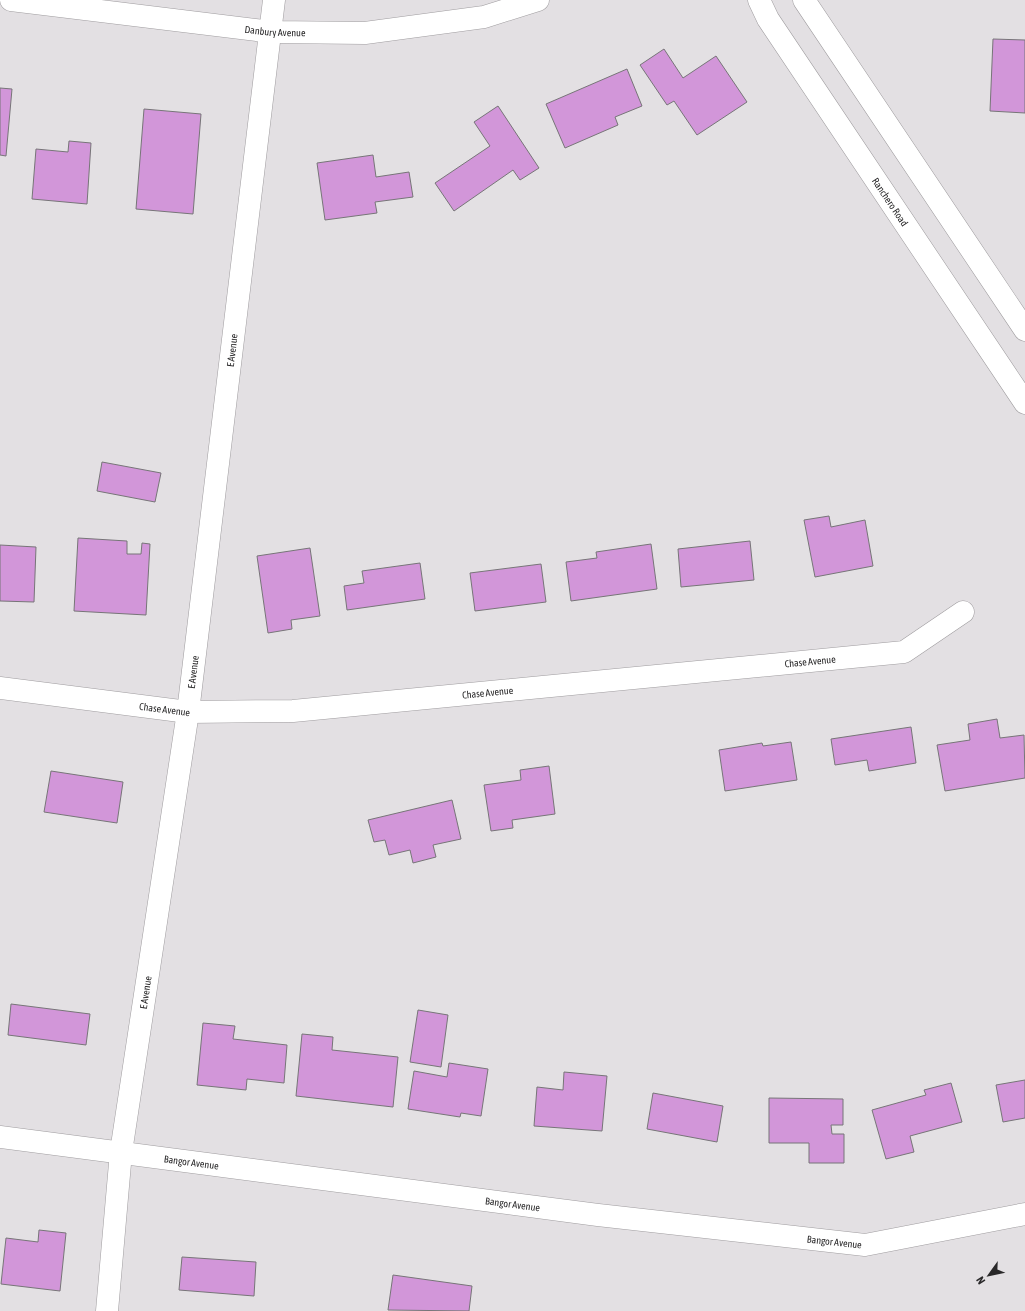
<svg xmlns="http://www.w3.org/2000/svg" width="1025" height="1311" viewBox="0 0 1025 1311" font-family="'Asap Condensed',sans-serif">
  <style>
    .building { fill: #d296d9; stroke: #777578 }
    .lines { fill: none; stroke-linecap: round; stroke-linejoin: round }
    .minor-casing { stroke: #9f9c9f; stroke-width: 23 }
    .major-casing { stroke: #9f9c9f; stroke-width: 23 }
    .minor { stroke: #fff; stroke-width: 22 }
    .major { stroke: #fff; stroke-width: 22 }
    .labels { text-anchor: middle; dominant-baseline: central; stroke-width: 3.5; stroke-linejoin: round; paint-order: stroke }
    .street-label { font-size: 10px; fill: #292829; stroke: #e3e0e3 }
  </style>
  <rect width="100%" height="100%" fill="#e3e0e3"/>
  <path class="building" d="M 993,39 L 1025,40 L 1025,113 L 990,111 Z
    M 664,49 L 683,78 L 716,56 L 747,102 L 697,135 L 674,101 L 667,105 L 640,65 Z
    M 627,69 L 642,106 L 615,117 L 618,125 L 565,148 L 546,104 Z
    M 0,88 L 12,89 L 6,156 L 0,155 Z
    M 498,106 L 539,168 L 520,180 L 513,170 L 454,211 L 435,183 L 490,146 L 474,122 Z
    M 144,109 L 201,114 L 193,214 L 136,209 Z
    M 69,141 L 91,143 L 87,204 L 32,199 L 36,149 L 68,152 Z
    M 373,155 L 376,177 L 409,172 L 413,197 L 375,202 L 377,213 L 325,220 L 317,163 Z
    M 102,462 L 161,473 L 155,502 L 97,491 Z
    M 829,516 L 831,527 L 865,520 L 873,566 L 815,577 L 804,520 Z
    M 78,538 L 127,541 L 127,554 L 141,554 L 142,543 L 150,544 L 146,615 L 74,611 Z
    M 750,541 L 754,580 L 681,587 L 678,549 Z
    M 651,544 L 657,589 L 571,601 L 566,562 L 597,558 L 596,552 Z
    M 0,545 L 36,547 L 34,602 L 0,601 Z
    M 310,548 L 320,616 L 291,620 L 292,629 L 268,633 L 257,556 Z
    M 420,563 L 425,599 L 347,610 L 344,586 L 364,583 L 362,571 Z
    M 541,564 L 546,602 L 475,611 L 470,573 Z
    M 997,719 L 1000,738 L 1024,735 L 1025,778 L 945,791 L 937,745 L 970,740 L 968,724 Z
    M 911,727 L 916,763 L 869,771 L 867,760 L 835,765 L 831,739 Z
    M 791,742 L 797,780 L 725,791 L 719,750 L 762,743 L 763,746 Z
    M 549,766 L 555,814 L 512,820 L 513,828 L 491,831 L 484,785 L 521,780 L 520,770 Z
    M 51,771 L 123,782 L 117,823 L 44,812 Z
    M 452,800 L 461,839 L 433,845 L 436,857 L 413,863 L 410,850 L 389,855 L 385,840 L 374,842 L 368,820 Z
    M 11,1004 L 90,1014 L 86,1045 L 8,1035 Z
    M 418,1010 L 448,1015 L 441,1067 L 410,1062 Z
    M 203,1023 L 235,1026 L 233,1039 L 287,1045 L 284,1083 L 247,1079 L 246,1090 L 197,1085 Z
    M 302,1034 L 333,1037 L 332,1050 L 398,1057 L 393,1107 L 296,1096 Z
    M 449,1063 L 488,1069 L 481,1116 L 461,1113 L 460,1117 L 408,1109 L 414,1071 L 447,1077 Z
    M 564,1072 L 607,1076 L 602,1131 L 534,1126 L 537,1087 L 563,1090 Z
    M 1025,1080 L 1025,1118 L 1003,1122 L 996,1085 Z
    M 951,1083 L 962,1122 L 910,1136 L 914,1152 L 886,1159 L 872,1110 L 926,1095 L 924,1090 Z
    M 653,1093 L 723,1106 L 717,1142 L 647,1129 Z
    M 769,1098 L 843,1099 L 843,1125 L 831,1125 L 832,1134 L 844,1134 L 844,1163 L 809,1163 L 809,1143 L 769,1143 Z
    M 39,1230 L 66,1233 L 60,1291 L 1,1284 L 6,1238 L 38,1242 Z
    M 182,1257 L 256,1262 L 254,1296 L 179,1290 Z
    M 393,1275 L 472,1286 L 469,1311 L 388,1310 Z"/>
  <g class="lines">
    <defs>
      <g id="minor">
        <path id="s1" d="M 11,0 L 272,32 L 365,33 L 484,17 L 538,0"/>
        <path id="s2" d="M 0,688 L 188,712 L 293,711 L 904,652 L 963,612"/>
        <path id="s3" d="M 0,1137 L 598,1215 L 865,1245 L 1025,1214"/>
        <path id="s4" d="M 107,1311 L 121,1152 L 188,712 L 274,0"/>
      </g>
      <g id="major">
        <path id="s5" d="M 759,0 L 768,19 L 1025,403"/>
        <path d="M 804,0 L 1025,330"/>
      </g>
    </defs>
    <use href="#minor" class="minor-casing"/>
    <use href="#major" class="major-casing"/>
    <use href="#minor" class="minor"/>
    <use href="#major" class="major"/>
  </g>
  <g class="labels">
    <g class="street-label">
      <text stroke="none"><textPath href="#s1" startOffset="266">Danbury Avenue</textPath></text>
      <text stroke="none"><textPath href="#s5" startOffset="241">Ranchero Road</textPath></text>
      <text stroke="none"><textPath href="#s4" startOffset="969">E Avenue</textPath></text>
      <text stroke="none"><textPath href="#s2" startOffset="814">Chase Avenue</textPath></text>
      <text stroke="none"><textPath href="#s4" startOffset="645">E Avenue</textPath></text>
      <text stroke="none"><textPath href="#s2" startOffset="490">Chase Avenue</textPath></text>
      <text stroke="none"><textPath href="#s2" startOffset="166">Chase Avenue</textPath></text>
      <text stroke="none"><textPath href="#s4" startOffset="321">E Avenue</textPath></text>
      <text stroke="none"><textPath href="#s3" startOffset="193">Bangor Avenue</textPath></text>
      <text stroke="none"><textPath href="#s3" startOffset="517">Bangor Avenue</textPath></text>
      <text stroke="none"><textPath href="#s3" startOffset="841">Bangor Avenue</textPath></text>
    </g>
  </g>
  <g transform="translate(989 1275) rotate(237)" stroke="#e3e0e3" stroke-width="3" paint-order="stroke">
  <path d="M0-3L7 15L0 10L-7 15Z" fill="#292829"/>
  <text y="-6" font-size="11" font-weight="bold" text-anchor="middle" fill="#292829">N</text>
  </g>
</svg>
